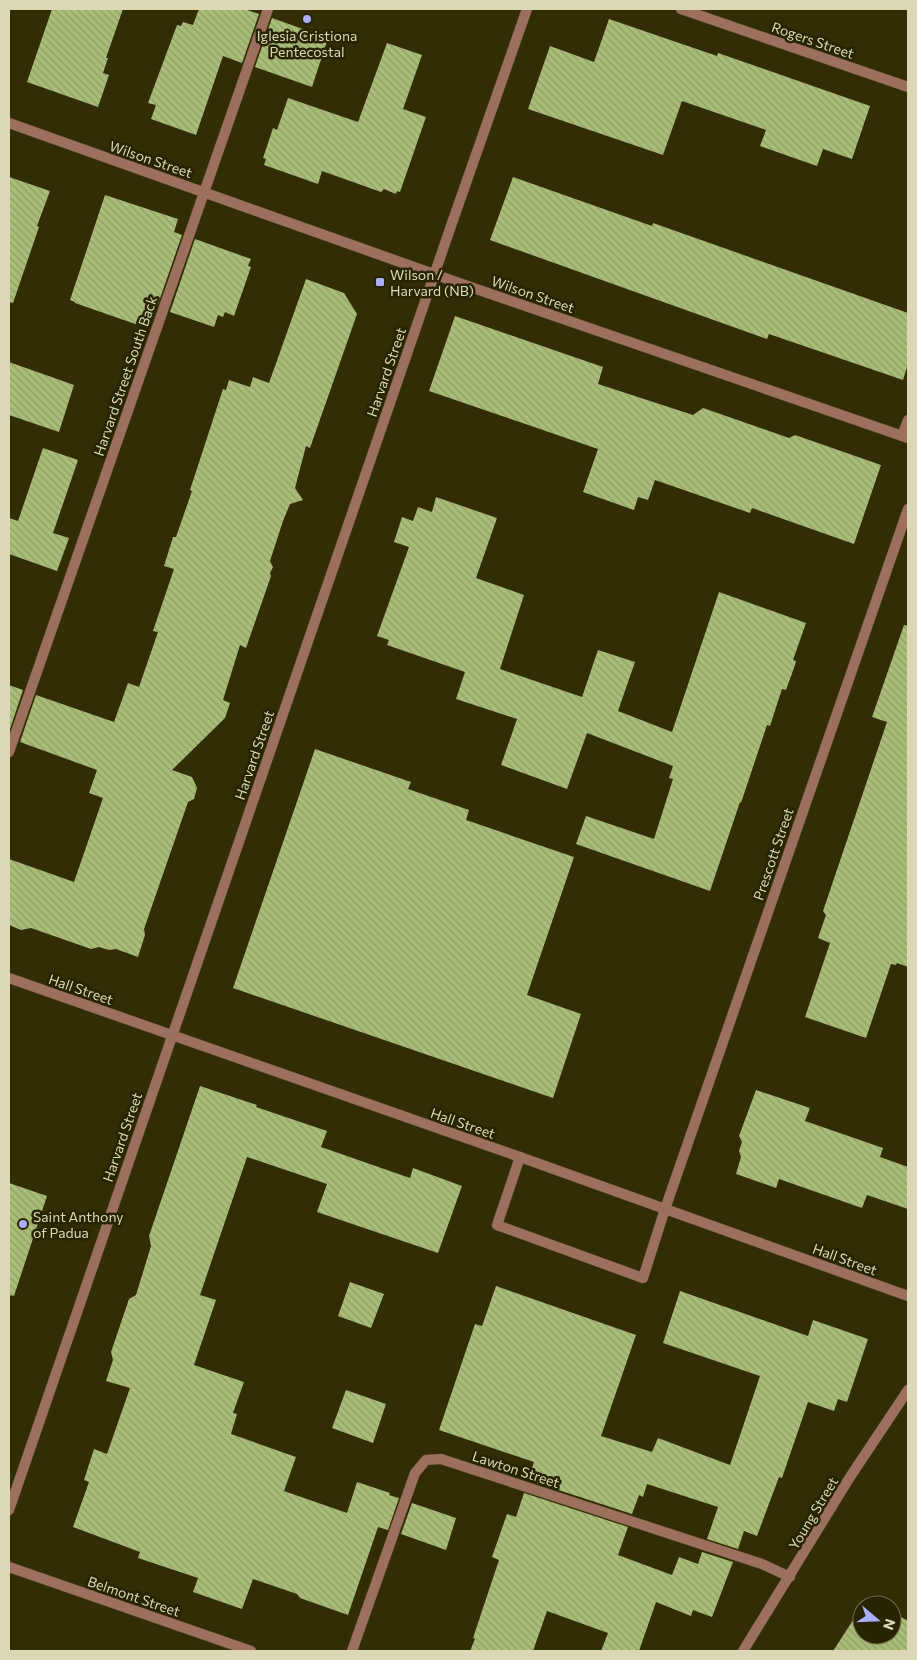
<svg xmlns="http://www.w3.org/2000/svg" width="917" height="1660" viewBox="0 0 917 1660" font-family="Commissioner,sans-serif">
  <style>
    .building { fill: url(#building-back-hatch) }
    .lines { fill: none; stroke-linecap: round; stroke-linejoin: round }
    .lane-casing { stroke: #4d4820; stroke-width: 11 }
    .street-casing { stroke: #4d4820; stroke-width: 11 }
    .lane { stroke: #9c6f5e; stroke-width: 10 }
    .street { stroke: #9c6f5e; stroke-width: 10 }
    .poi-dot { fill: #abaffb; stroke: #282300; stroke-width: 2 }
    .labels { text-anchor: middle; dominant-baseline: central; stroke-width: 5; stroke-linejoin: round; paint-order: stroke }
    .poi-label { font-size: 14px; fill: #dcd8b5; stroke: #282300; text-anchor: start }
    .street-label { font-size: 14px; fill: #dcd8b5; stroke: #282300 }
  </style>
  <defs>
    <pattern id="building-back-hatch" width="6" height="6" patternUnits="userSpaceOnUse" patternTransform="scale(1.25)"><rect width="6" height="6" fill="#a9bd78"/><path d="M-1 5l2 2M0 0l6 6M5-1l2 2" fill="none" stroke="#8f9e68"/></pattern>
  </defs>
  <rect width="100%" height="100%" fill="#322d04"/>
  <path class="building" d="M 52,9 L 123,9 L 106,58 L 108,58 L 103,73 L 109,75 L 98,107 L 27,82 Z
    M 199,9 L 244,9 L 259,14 L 242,63 L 223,56 L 196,135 L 151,119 L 156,105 L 148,103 L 177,25 L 181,26 L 183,22 L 193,25 Z
    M 272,18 L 328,38 L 312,87 L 255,67 Z
    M 609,19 L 717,56 L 718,53 L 870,106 L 852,159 L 823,149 L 817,166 L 760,146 L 766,130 L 682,101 L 663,155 L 528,109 L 550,46 L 594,62 Z
    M 387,43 L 422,55 L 403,109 L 426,117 L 400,192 L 397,191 L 396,194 L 384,189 L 381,192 L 322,171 L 318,184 L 264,165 L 266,159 L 263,158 L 273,128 L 277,130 L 288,98 L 358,122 Z
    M 9,177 L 50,191 L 37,226 L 39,227 L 13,303 L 9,302 Z
    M 513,177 L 652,226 L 653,223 L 908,313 L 908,364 L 903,380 L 769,334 L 767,339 L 490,240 Z
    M 105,195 L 178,219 L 174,232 L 182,235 L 157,307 L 149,304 L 141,326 L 75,303 L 75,302 L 70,300 Z
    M 195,239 L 251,259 L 248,266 L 251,267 L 234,316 L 225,312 L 223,317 L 218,315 L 214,327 L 170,312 Z
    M 306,279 L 344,293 L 357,314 L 310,448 L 306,446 L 295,488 L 303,500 L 290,504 L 283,521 L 270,561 L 273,567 L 270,573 L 271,576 L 246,648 L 240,645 L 223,700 L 230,703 L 225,718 L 172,770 L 192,777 L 197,788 L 194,799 L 188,802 L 144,929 L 145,935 L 138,957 L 116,949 L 109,950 L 99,947 L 91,949 L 31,928 L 21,930 L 9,925 L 9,859 L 74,882 L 103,798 L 89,793 L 97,770 L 20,742 L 36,695 L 114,722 L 128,683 L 139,687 L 158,632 L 153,631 L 174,569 L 164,566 L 173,537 L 176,537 L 192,491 L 190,490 L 223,389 L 226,390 L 229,380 L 250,387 L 253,377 L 269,383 Z
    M 455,316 L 603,367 L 598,384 L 693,415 L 703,408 L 789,438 L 795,435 L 881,465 L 854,544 L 752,508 L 750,513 L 655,480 L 648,500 L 638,497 L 634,510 L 583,492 L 598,449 L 429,391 Z
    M 9,362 L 74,385 L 59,432 L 9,415 Z
    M 43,448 L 78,460 L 53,533 L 69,538 L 57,571 L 9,554 L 9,518 L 18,521 Z
    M 436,497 L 497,518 L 476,578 L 524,595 L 500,669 L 582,697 L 598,650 L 635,662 L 618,711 L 672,732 L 719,592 L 806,623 L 793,660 L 796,661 L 795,665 L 786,690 L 782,689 L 770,726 L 767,725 L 741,803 L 740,802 L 710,891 L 576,844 L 586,816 L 654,839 L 673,779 L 669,778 L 673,766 L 587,733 L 567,789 L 501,765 L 517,719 L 456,699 L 465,672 L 387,645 L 389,640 L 377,636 L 409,547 L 394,542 L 402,517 L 413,521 L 418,507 L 432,512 Z
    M 904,625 L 908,626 L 908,967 L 897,963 L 896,965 L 891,964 L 866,1038 L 805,1017 L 830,943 L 818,938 L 826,915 L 823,911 L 887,722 L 872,717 Z
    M 9,685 L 23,690 L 9,732 Z
    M 315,749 L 411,782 L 408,789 L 469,810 L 466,820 L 574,857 L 527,995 L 581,1014 L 553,1098 L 233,988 Z
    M 200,1086 L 257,1105 L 256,1107 L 327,1131 L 321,1147 L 410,1178 L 413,1168 L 462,1186 L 438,1253 L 317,1212 L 327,1184 L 247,1157 L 200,1295 L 216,1300 L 194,1365 L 244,1382 L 233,1413 L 237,1414 L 231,1434 L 296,1457 L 284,1491 L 347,1513 L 357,1482 L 390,1493 L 389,1495 L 399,1498 L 388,1530 L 378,1527 L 348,1615 L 300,1598 L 297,1594 L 253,1579 L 242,1609 L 193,1592 L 198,1578 L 138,1558 L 140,1552 L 73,1527 L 89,1482 L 84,1480 L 94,1449 L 107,1454 L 130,1388 L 106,1381 L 113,1360 L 111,1352 L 129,1299 L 136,1295 L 151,1246 L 149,1236 Z
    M 756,1090 L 810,1108 L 805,1121 L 883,1148 L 880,1157 L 908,1167 L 908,1209 L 867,1195 L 862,1208 L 779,1179 L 776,1188 L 736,1174 L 741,1157 L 739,1151 L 742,1142 L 739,1136 Z
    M 9,1183 L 47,1196 L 14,1296 L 9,1295 Z
    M 350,1282 L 384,1294 L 371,1328 L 338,1316 Z
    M 496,1286 L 636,1335 L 601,1436 L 652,1452 L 658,1438 L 730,1465 L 760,1376 L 663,1343 L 680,1291 L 808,1336 L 813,1320 L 868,1339 L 847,1402 L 838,1399 L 834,1411 L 808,1402 L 782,1478 L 779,1477 L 757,1536 L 744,1531 L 738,1549 L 707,1539 L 718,1507 L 647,1484 L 643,1497 L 639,1495 L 632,1514 L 528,1480 L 534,1462 L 439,1430 L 475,1324 L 482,1326 Z
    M 346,1390 L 386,1404 L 373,1443 L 332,1428 Z
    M 524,1493 L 628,1527 L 618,1555 L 672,1575 L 679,1557 L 698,1564 L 702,1552 L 733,1562 L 712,1617 L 693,1610 L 691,1616 L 656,1602 L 639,1651 L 601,1651 L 608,1633 L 547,1611 L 533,1651 L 470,1651 L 475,1639 L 473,1638 L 499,1560 L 492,1557 L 507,1514 L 516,1517 Z
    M 412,1503 L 456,1518 L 446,1550 L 401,1534 Z
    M 859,1611 L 862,1612 L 862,1635 L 892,1635 L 892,1612 L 908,1621 L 908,1651 L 833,1651 Z"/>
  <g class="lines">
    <defs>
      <path id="lane" d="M 902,436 L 908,420
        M 9,752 L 268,9
        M 520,1157 L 497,1225 L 643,1278 L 665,1209"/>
      <path id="street" d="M 681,9 L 908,87
        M 9,123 L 459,283 L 908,438
        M 9,978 L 520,1157 L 908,1296
        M 665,1209 L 908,509
        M 9,1510 L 452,223 L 527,9
        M 9,1567 L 251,1651
        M 352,1651 L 415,1473 L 426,1460 L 441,1459 L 762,1564 L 790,1577
        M 743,1651 L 850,1477 L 908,1390"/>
    </defs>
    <use href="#lane" class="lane-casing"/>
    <use href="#street" class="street-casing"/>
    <use href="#lane" class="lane"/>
    <use href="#street" class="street"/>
  </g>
  <g class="poi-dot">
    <circle cx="307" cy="19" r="5"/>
    <rect x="375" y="277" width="10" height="10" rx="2.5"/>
    <circle cx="23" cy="1224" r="5"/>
  </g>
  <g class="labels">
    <g class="poi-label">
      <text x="307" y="35" text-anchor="middle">Iglesia Cristiona<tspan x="307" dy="16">Pentecostal</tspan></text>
      <text x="390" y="274">Wilson /<tspan x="390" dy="16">Harvard (NB)</tspan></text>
      <text x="33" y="1216">Saint Anthony<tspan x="33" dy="16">of Padua</tspan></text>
    </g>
    <g class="street-label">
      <text transform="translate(813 40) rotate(19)">Rogers Street</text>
      <text transform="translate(151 159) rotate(19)">Wilson Street</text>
      <text transform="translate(533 294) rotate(19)">Wilson Street</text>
      <text transform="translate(386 372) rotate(-71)">Harvard Street</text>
      <text transform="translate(125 376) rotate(-71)">Harvard Street South Back</text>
      <text transform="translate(254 755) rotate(-71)">Harvard Street</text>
      <text transform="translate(773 854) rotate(-71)">Prescott Street</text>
      <text transform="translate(81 989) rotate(19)">Hall Street</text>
      <text transform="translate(463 1123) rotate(19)">Hall Street</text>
      <text transform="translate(122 1137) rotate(-71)">Harvard Street</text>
      <text transform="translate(845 1259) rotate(20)">Hall Street</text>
      <text transform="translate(516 1469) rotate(18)">Lawton Street</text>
      <text transform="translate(813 1513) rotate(-59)">Young Street</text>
      <text transform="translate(134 1596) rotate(19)">Belmont Street</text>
    </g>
  </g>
  <rect width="917" height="1660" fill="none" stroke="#dcd8b5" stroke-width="20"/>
  <g transform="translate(877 1620) rotate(109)"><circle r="24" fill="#282300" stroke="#706b48"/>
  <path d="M0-4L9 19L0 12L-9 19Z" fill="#abaffb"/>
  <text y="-8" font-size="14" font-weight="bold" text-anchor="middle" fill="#dcd8b5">N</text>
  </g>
</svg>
